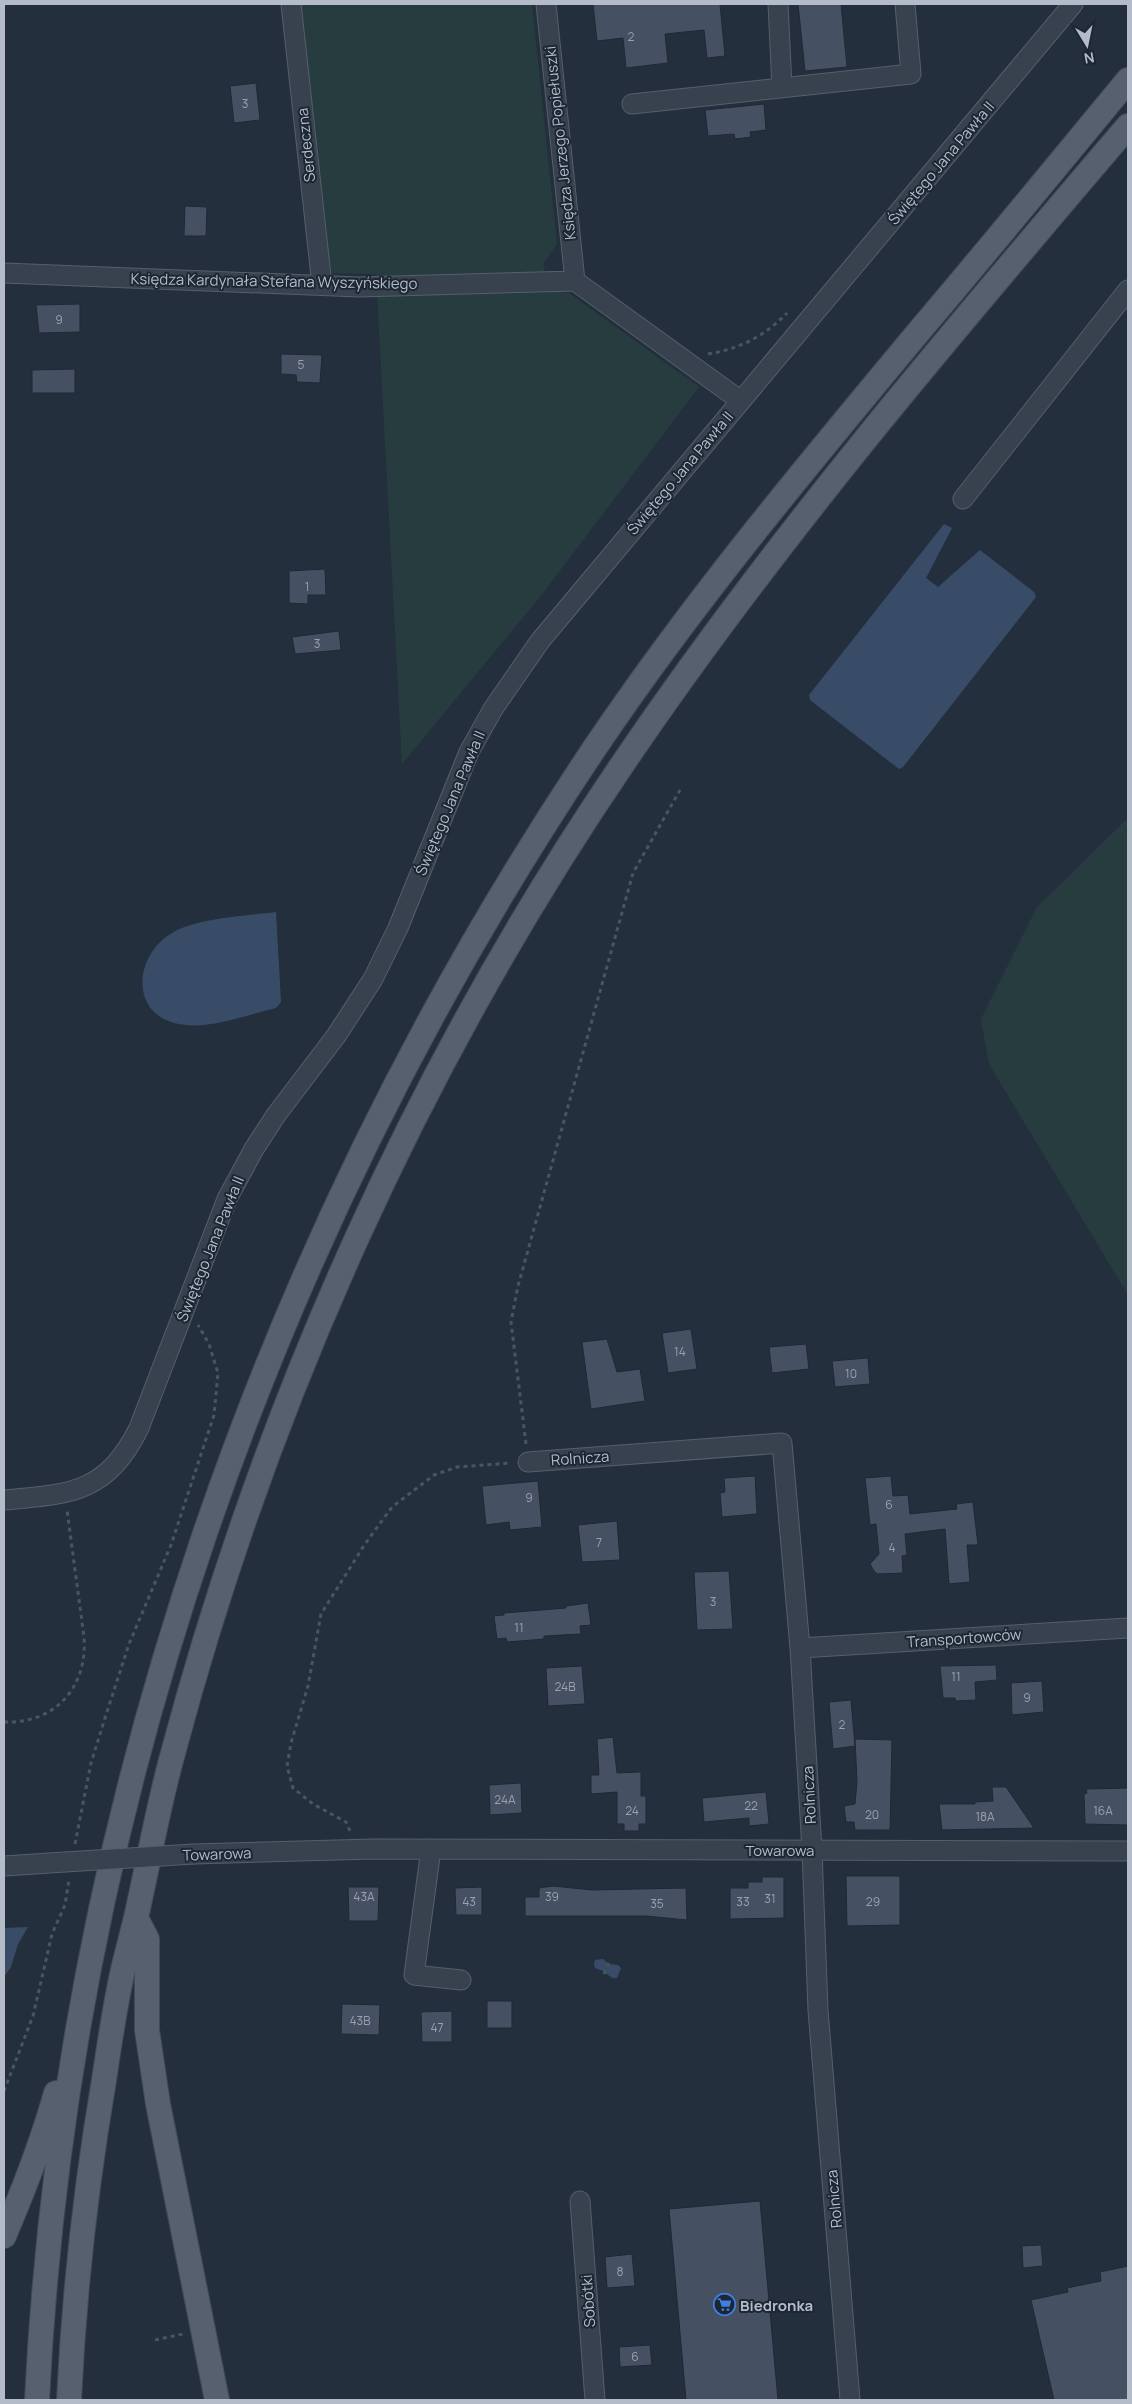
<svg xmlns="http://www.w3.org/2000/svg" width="1132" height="2404" viewBox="0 0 1132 2404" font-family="Manrope,sans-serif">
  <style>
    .green { fill: #263c3f }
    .water { fill: #394c67 }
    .building { fill: #455162; stroke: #1f2835 }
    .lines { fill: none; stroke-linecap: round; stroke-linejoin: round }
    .minor-casing { stroke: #565f6c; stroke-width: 21 }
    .major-casing { stroke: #414a57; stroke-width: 26 }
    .path { stroke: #44595c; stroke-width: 3; stroke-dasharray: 4 4; stroke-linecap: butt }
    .minor { stroke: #38414e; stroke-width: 19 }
    .major { stroke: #56606e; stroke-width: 24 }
    .minor-bridge-casing { stroke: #565f6c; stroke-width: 21; stroke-linecap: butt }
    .minor-bridge { stroke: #38414e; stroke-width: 19 }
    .labels { text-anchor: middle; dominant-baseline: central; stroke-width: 4; stroke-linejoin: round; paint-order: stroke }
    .number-label { font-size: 12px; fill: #98a1af }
    .street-label { font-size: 15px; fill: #b4bcc9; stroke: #1d2633 }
    .poi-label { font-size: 15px; font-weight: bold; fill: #b4bcc9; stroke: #1d2633; text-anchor: start }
  </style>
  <rect width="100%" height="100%" fill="#242f3e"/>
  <path class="green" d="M 301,4 L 532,4 L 557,244 L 544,263 L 546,291 L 569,293 L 699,387 L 540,597 L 402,764 L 376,274 L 327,273 Z
    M 1128,818 L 1128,1295 L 989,1064 L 981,1019 L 1037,907 Z"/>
  <path class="water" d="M 944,524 L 952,528 L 926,578 L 938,587 L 980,550 L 1034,592 L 1036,597 L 903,767 L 899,769 L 810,700 L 809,695 Z
    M 276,912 L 281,1002 L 276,1008 C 245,1015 210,1030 179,1024 C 129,1015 134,955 172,933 C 197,918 246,916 276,912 Z
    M 28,1927 L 18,1944 L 11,1967 L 4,1977 L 4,1928 Z
    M 603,1959 L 609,1964 L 618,1965 L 621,1968 L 617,1978 L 612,1978 L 603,1971 L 595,1968 L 594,1965 L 595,1960 Z"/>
  <path class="building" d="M 593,4 L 720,4 L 725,56 L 707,58 L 704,30 L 665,34 L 668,63 L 626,68 L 623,38 L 597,41 Z
    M 798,4 L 841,4 L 847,67 L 805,71 Z
    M 256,83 L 260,120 L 234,123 L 230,86 Z
    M 764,104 L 766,130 L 750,132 L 751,137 L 735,139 L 734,134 L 708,136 L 705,110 Z
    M 185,206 L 207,207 L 206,236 L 184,236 Z
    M 80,304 L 80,332 L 39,333 L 36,305 Z
    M 281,354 L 322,355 L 320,383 L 297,382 L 296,375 L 281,374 Z
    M 75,369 L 75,393 L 32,393 L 32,370 Z
    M 325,569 L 326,595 L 308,595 L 308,604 L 289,603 L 289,571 Z
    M 339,631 L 341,650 L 295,654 L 292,637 Z
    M 691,1329 L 697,1369 L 668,1373 L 662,1333 Z
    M 607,1339 L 617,1372 L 640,1369 L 645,1401 L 591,1409 L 582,1342 Z
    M 806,1344 L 809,1369 L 772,1373 L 769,1347 Z
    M 868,1358 L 870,1384 L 835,1387 L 832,1361 Z
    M 755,1476 L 757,1514 L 722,1517 L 720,1493 L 725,1492 L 724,1478 Z
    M 891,1476 L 893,1496 L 908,1495 L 910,1514 L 957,1509 L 956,1504 L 973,1502 L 978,1545 L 967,1545 L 970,1582 L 949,1584 L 945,1529 L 905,1534 L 907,1555 L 902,1556 L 903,1573 L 877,1574 L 874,1571 L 870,1564 L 879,1554 L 876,1524 L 870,1525 L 865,1478 Z
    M 538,1481 L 542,1527 L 510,1530 L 509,1522 L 486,1525 L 482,1486 Z
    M 617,1521 L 620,1560 L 582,1562 L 578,1525 Z
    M 729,1571 L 733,1629 L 697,1630 L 694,1572 Z
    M 588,1603 L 591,1625 L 580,1626 L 581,1634 L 544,1636 L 544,1639 L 507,1642 L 506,1638 L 497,1639 L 494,1616 L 504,1615 L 504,1613 L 566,1608 L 566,1606 Z
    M 996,1665 L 997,1680 L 975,1682 L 976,1700 L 956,1701 L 955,1698 L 943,1698 L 940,1666 Z
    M 582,1666 L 585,1704 L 548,1706 L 546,1668 Z
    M 1042,1681 L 1044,1712 L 1012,1715 L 1011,1683 Z
    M 851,1700 L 855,1746 L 833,1749 L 829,1702 Z
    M 613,1737 L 617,1773 L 641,1772 L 641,1796 L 646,1796 L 646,1824 L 639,1824 L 639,1831 L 624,1831 L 624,1824 L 617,1824 L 617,1792 L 591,1794 L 591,1775 L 599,1775 L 597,1739 Z
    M 855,1739 L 892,1740 L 890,1830 L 855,1830 L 854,1822 L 846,1822 L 844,1806 L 855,1804 L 857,1782 Z
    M 521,1783 L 522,1813 L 490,1815 L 489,1785 Z
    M 992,1787 L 1006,1787 L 1034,1828 L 942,1830 L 939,1804 L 975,1804 L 975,1802 L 993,1801 Z
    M 1128,1788 L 1128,1825 L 1085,1824 L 1084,1794 L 1087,1793 L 1086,1789 Z
    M 766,1792 L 769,1824 L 749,1826 L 749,1818 L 704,1822 L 702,1798 Z
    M 846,1876 L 900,1876 L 900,1925 L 847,1926 Z
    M 762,1877 L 784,1877 L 784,1918 L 730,1919 L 730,1888 L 748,1888 L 748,1882 L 762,1882 Z
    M 553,1886 L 592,1890 L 686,1888 L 687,1920 L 646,1916 L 525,1916 L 525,1897 L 539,1897 L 539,1888 Z
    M 348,1887 L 379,1887 L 378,1921 L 349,1921 Z
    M 482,1887 L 482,1915 L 456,1915 L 455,1888 Z
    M 487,2001 L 512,2001 L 512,2028 L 487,2028 Z
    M 342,2004 L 380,2005 L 379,2035 L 341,2034 Z
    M 452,2011 L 452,2042 L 422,2042 L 421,2012 Z
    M 760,2201 L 778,2400 L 686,2400 L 669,2209 Z
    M 1041,2245 L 1043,2266 L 1023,2268 L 1022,2246 Z
    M 632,2254 L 635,2286 L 607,2288 L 605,2257 Z
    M 1128,2266 L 1128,2400 L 1054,2400 L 1031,2300 L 1068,2292 L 1067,2288 L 1101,2281 L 1100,2272 Z
    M 650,2345 L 652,2365 L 620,2367 L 619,2347 Z"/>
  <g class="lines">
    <defs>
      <path id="minor" d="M 291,4 L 322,285
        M 546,4 L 575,281
        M 778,4 L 782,88
        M 632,104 L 911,74 L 905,4
        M 4,273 L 359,287 L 575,281
        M 575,281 L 741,401
        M 963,499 L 1128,290
        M 528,1462 L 782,1443 L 800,1648 L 812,1850 L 818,2010 L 850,2400
        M 4,1500 C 70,1494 106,1494 139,1428 L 227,1199 L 254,1149 L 276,1115 L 336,1036 L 373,979 L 398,928 L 469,752 L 493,709 L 540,641 L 1073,4
        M 800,1648 L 1128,1628
        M 431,1849 L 414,1975 L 461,1980
        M 194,1854 L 373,1849 L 1128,1851
        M 4,1866 L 65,1862
        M 580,2201 L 595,2400"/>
      <path id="major" d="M 136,1918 L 147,1939 L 147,2030 L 158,2104 L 217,2400
        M 4,2236 C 24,2189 42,2143 56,2093
        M 37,2400 C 66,1812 267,1237 594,749 C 695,599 811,461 926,323 C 994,243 1061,161 1128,80
        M 69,2400 C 74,2293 86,2186 104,2080 C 109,2047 114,2012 121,1979 C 126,1954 134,1929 139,1904 C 150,1854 159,1803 173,1753 C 267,1400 419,1063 624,762 C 776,538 953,331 1128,126"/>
    </defs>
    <use href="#minor" class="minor-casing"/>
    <use href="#major" class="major-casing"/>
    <path class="path" d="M 708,354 C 739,349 765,336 787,313
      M 526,1444 L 511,1322 L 518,1286 L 633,873 L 680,790
      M 4,1722 C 55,1724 88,1687 84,1637 L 67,1510
      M 350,1831 L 346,1822 L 313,1804 L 293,1788 L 287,1766 L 291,1743 L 308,1686 L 321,1614 L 365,1544 L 392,1507 L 434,1475 L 457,1467 L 511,1463
      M 75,1844 L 91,1763 L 105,1718 L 129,1644 L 171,1545 L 214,1415 L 218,1373 L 209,1344 L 198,1325
      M 604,1974 L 609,1963
      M 4,2091 L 33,2016 L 52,1934 L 65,1905 L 69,1880
      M 155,2340 L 183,2334"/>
    <use href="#minor" class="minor"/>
    <use href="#major" class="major"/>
    <defs>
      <path id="minor-bridge" d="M 65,1862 L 194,1854"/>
    </defs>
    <use href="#minor-bridge" class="minor-bridge-casing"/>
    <use href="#minor-bridge" class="minor-bridge"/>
  </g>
  <defs>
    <symbol id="supermarket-ring" viewBox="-11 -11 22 22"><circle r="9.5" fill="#1d2633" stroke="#3f7fe0" stroke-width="1.5"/><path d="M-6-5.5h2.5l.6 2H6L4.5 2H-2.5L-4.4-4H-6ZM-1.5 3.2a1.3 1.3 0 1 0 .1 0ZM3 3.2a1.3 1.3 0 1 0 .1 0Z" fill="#3f7fe0"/></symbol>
  </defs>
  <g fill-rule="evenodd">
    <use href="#supermarket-ring" x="712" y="2292" width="25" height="25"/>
  </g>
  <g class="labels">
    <g class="number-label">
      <text x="631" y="36">2</text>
      <text x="245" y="103">3</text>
      <text x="59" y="319">9</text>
      <text x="301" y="364">5</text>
      <text x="307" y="586">1</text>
      <text x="317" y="643">3</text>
      <text x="680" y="1351">14</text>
      <text x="851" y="1373">10</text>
      <text x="529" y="1497">9</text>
      <text x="889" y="1504">6</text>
      <text x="599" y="1542">7</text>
      <text x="892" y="1547">4</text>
      <text x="713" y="1601">3</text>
      <text x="519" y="1627">11</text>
      <text x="956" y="1676">11</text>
      <text x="565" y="1686">24B</text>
      <text x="1027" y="1697">9</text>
      <text x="842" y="1724">2</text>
      <text x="505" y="1799">24A</text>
      <text x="751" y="1805">22</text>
      <text x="632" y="1810">24</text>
      <text x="1103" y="1810">16A</text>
      <text x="872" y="1814">20</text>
      <text x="985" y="1816">18A</text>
      <text x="364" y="1896">43A</text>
      <text x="552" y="1896">39</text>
      <text x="770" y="1898">31</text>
      <text x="469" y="1901">43</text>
      <text x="743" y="1901">33</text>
      <text x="873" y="1901">29</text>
      <text x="657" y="1903">35</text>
      <text x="360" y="2020">43B</text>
      <text x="437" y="2027">47</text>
      <text x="620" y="2271">8</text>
      <text x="635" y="2356">6</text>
    </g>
    <g class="street-label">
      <text transform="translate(560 143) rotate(-96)">Księdza Jerzego Popiełuszki</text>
      <text transform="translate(306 145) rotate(-96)">Serdeczna</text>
      <text transform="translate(941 163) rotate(-50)">Świętego Jana Pawła II</text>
      <text transform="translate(274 281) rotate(1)">Księdza Kardynała Stefana Wyszyńskiego</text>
      <text transform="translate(680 473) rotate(-50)">Świętego Jana Pawła II</text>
      <text transform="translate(450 803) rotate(-67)">Świętego Jana Pawła II</text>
      <text transform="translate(210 1249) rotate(-68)">Świętego Jana Pawła II</text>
      <text transform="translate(580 1458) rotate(-4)">Rolnicza</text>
      <text transform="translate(964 1638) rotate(-4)">Transportowców</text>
      <text transform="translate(809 1795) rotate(-93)">Rolnicza</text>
      <text x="780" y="1850">Towarowa</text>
      <text transform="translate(217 1854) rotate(-2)">Towarowa</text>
      <text transform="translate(834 2199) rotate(-95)">Rolnicza</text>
      <text transform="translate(588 2301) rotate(-94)">Sobótki</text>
    </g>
    <g class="poi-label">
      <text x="740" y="2305">Biedronka</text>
    </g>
  </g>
  <rect width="1132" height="2404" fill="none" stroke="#b4bcc9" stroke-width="10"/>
  <g transform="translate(1087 45) rotate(170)" stroke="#1d2633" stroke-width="4" paint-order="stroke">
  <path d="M0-4L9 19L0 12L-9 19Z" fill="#b4bcc9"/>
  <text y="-8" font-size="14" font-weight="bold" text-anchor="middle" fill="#b4bcc9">N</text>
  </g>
</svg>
